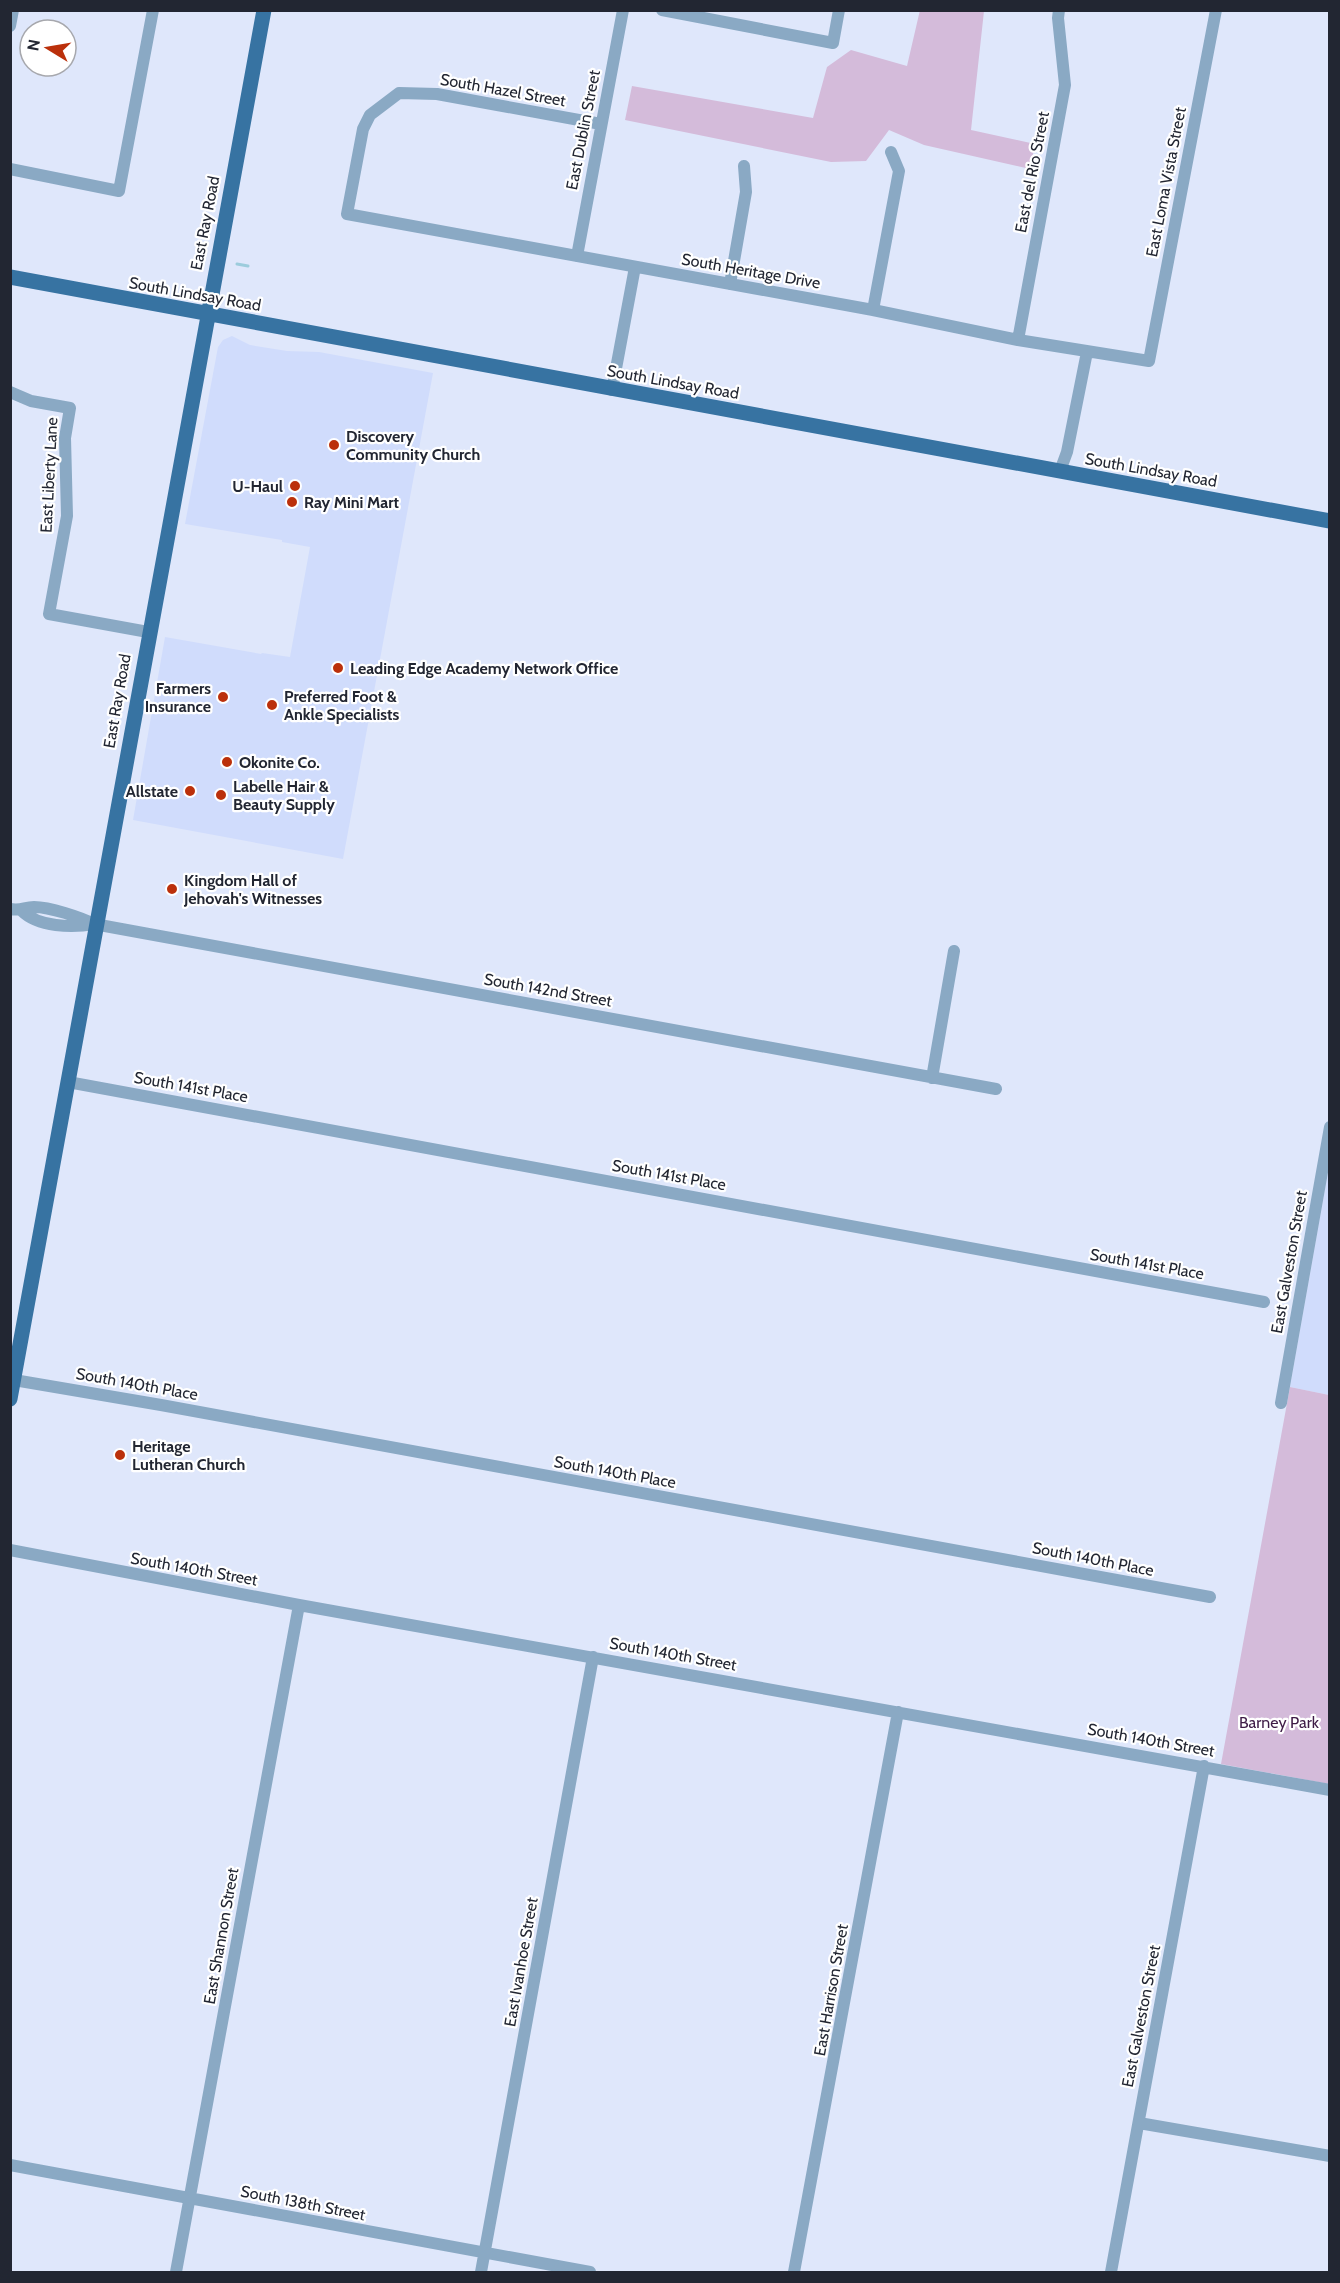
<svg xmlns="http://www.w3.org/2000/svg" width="1340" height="2283" viewBox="0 0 1340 2283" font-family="Cabin,sans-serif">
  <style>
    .built { fill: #d0dcfc }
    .green { fill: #d4bbda }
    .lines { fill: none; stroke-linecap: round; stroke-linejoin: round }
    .stream { stroke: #9cccdc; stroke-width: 3 }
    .minor { stroke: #8aa9c4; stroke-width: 12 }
    .major { stroke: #3773a2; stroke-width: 15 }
    .poi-dot { fill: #bb300b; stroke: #fff; stroke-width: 2 }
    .labels { text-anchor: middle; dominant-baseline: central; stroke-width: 4.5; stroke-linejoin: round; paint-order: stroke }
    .street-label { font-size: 16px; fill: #222632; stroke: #fff }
    .poi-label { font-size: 16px; font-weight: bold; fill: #222632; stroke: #fff; text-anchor: start }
    .park-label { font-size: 16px; fill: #3e1b46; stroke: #fff }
  </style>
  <rect width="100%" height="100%" fill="#dfe7fb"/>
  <path class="built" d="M 232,336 L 250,345 L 287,351 L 319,352 L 433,373 L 343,859 L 133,820 L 165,637 L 261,654 L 262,653 L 290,657 L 310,547 L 282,542 L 282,540 L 185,524 L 218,347 L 223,340 Z
    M 1329,1167 L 1329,1395 L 1290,1387 Z"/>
  <path class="green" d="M 920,10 L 984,11 L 971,130 L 1035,144 L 1030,169 L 924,145 L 889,130 L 866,161 L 831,162 L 625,120 L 632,86 L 813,118 L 827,67 L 851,50 L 907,66 Z
    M 1290,1387 L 1329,1395 L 1329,1784 L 1221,1764 Z"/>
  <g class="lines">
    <path class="stream" d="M 237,264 L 248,266"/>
    <path class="minor" d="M 662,10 L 833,43 L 839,10
      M 10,26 L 13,10
      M 601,124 L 437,94 L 399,93 L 370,115 L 363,129 L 347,214 L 873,310 L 1018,340 L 1149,361 L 1216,10
      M 10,169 L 119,191 L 153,10
      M 577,256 L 623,10
      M 730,284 L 746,192 L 744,166
      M 873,310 L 899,171 L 891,152
      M 1018,340 L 1065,85 L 1058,18 L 1059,10
      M 612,390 L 635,267
      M 10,392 L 31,401 L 70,408 L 65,438 L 67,516 L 49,614 L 148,632
      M 1060,471 L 1067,452 L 1087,352
      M 10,909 C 22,911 24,907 34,907 C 50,907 80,917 94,924 L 996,1089
      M 22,911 C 38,927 72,928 94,924
      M 932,1078 L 954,951
      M 68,1082 L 1264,1302
      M 14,1380 L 161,1405 L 1210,1597
      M 1281,1403 L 1330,1127
      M 10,1550 L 299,1605 L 1330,1790
      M 1139,2123 L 1330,2156
      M 10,2165 L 590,2272
      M 176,2272 L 299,1605
      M 481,2272 L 593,1657
      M 794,2272 L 898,1712
      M 1111,2272 L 1204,1766"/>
    <path class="major" d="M 10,277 L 1330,521
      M 10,1399 C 93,936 176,473 264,10"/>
  </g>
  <g class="poi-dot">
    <circle cx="334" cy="445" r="6"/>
    <circle cx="295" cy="486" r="6"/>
    <circle cx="292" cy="502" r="6"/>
    <circle cx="338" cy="668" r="6"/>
    <circle cx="223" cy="697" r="6"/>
    <circle cx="272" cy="705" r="6"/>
    <circle cx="227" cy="762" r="6"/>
    <circle cx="190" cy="791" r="6"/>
    <circle cx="221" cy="795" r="6"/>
    <circle cx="172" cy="889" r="6"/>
    <circle cx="120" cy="1455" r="6"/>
  </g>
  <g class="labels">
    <g class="street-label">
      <text transform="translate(503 90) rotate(10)">South Hazel Street</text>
      <text transform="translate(583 130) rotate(-79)">East Dublin Street</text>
      <text transform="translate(1032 172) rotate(-79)">East del Rio Street</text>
      <text transform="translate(1166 182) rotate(-79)">East Loma Vista Street</text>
      <text transform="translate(205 223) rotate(-79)">East Ray Road</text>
      <text transform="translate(751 271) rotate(10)">South Heritage Drive</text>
      <text transform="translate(195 294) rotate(10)">South Lindsay Road</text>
      <text transform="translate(673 382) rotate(10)">South Lindsay Road</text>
      <text transform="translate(1151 470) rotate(10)">South Lindsay Road</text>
      <text transform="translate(49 475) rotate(-87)">East Liberty Lane</text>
      <text transform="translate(117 701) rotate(-80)">East Ray Road</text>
      <text transform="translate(548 990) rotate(10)">South 142nd Street</text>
      <text transform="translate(191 1087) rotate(10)">South 141st Place</text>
      <text transform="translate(669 1175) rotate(10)">South 141st Place</text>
      <text transform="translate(1289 1262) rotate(-80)">East Galveston Street</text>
      <text transform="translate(1147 1264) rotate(10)">South 141st Place</text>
      <text transform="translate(137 1384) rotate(10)">South 140th Place</text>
      <text transform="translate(615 1472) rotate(10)">South 140th Place</text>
      <text transform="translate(1093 1559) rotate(11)">South 140th Place</text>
      <text transform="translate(194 1569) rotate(10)">South 140th Street</text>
      <text transform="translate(673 1654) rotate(10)">South 140th Street</text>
      <text transform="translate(1151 1740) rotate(10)">South 140th Street</text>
      <text transform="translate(221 1936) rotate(-80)">East Shannon Street</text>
      <text transform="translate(521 1962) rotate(-80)">East Ivanhoe Street</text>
      <text transform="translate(831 1990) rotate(-80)">East Harrison Street</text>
      <text transform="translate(1141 2016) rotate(-79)">East Galveston Street</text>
      <text transform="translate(303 2203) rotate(11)">South 138th Street</text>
    </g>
    <g class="poi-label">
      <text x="346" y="436">Discovery<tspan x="346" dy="18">Community Church</tspan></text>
      <text x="283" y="486" text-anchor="end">U-Haul</text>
      <text x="304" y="502">Ray Mini Mart</text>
      <text x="350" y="668">Leading Edge Academy Network Office</text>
      <text x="211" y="688" text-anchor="end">Farmers<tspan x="211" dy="18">Insurance</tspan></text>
      <text x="284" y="696">Preferred Foot &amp;<tspan x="284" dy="18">Ankle Specialists</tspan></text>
      <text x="239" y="762">Okonite Co.</text>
      <text x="233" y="786">Labelle Hair &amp;<tspan x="233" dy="18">Beauty Supply</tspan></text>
      <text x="178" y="791" text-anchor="end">Allstate</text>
      <text x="184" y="880">Kingdom Hall of<tspan x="184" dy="18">Jehovah's Witnesses</tspan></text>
      <text x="132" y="1446">Heritage<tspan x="132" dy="18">Lutheran Church</tspan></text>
    </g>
    <g class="park-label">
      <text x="1279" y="1722">Barney Park</text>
    </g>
  </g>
  <rect width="1340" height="2283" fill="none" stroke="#222632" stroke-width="24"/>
  <g transform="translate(48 48) rotate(281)"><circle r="28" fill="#ffffff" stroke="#a7a8ad" stroke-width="1.5"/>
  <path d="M0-4.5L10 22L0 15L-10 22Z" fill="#bb300b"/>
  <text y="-9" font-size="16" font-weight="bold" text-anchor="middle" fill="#222632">N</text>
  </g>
</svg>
